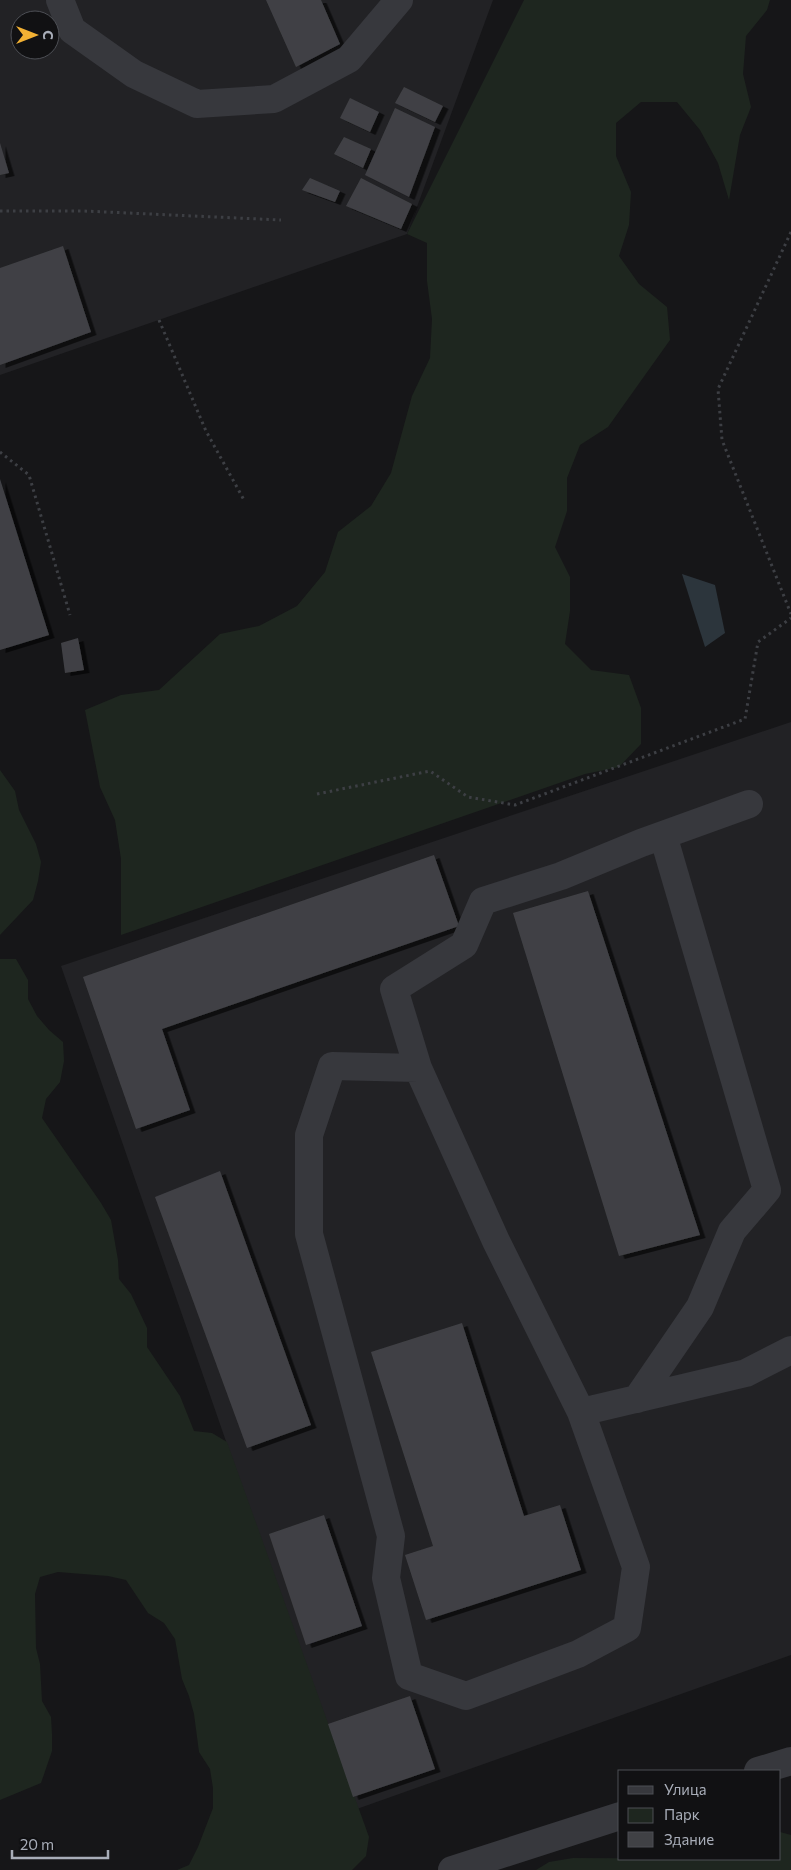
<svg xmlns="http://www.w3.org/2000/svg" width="791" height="1870" viewBox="0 0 791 1870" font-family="Commissioner,sans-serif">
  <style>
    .built { fill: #222225; fill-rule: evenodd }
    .green { fill: #1e261f }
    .water { fill: #2c353c }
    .building { fill: #404145; filter: url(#shadow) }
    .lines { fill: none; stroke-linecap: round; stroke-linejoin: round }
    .path { stroke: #3d3f44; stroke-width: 3; stroke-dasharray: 2.5 4; stroke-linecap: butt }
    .minor { stroke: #37383d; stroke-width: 28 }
  </style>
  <defs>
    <filter id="shadow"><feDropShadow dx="5.5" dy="3" stdDeviation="0" flood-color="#0009"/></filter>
  </defs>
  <rect width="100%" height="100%" fill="#161618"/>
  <path class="built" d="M 0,0 L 493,0 L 407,234 L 0,375 ZM 20,20 L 50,20 L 50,50 L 20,50 Z
    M 791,722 L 791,1655 L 354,1810 L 61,966 Z"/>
  <path class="green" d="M 524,0 L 770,0 L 767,10 L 746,36 L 743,74 L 751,107 L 740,135 L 729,200 L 718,163 L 700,130 L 677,102 L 641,102 L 616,123 L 616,156 L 631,192 L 629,225 L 619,256 L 639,284 L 667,307 L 670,340 L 608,427 L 580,445 L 567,478 L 567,511 L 555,547 L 570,577 L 570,611 L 565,644 L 591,670 L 629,675 L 641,708 L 641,744 L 619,767 L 585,774 L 121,935 L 121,859 L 115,820 L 100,787 L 85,710 L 121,695 L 159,690 L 220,634 L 259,626 L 297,606 L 325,572 L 338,532 L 371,506 L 391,473 L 412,396 L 430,358 L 432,319 L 427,281 L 427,243 L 407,234 Z
    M 0,770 L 15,791 L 19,810 L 36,844 L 41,862 L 38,881 L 33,900 L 0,935 Z
    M 0,959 L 16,959 L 28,980 L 28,999 L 37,1016 L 49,1030 L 63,1042 L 64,1061 L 60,1082 L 46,1099 L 42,1118 L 101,1203 L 111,1220 L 118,1260 L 119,1279 L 131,1294 L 147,1328 L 147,1347 L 180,1396 L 194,1431 L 212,1433 L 227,1442 L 369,1837 L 366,1856 L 352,1870 L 177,1870 L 189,1865 L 198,1847 L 213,1808 L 213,1788 L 210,1769 L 199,1752 L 194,1714 L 189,1696 L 182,1679 L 175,1639 L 164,1623 L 148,1613 L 126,1580 L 108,1576 L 58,1572 L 40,1577 L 35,1594 L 36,1648 L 40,1664 L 42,1701 L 51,1717 L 52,1734 L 52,1751 L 41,1783 L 0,1800 Z
    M 780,1832 L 791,1835 L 791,1870 L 536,1870 L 549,1862 L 573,1858 L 780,1859 Z"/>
  <path class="water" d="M 682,574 L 715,585 L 725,633 L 705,647 Z"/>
  <path class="building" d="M 266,0 L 321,0 L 340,44 L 296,67 Z
    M 404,87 L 443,106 L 435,122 L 395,103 Z
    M 350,98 L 379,112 L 370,132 L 340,118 Z
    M 395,108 L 435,127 L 409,197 L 365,175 Z
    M 344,137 L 371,149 L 363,168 L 334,154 Z
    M 0,143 L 9,173 L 0,175 Z
    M 310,178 L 340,191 L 335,202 L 302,190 Z
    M 361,178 L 412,204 L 401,229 L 346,206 Z
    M 63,246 L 91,332 L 0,365 L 0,268 Z
    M 0,479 L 49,635 L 0,650 Z
    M 78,638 L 84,670 L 65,673 L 61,643 Z
    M 434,855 L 459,926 L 162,1029 L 190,1110 L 136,1129 L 83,977 Z
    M 588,891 L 700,1235 L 619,1256 L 513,913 Z
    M 220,1171 L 311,1425 L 247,1448 L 155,1197 Z
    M 462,1323 L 524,1516 L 560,1505 L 581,1570 L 426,1620 L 405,1555 L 433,1546 L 371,1352 Z
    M 324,1515 L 362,1626 L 306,1645 L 269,1534 Z
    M 410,1696 L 435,1769 L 353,1797 L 328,1724 Z"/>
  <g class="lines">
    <path class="path" d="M 0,211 L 84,211 L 281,220
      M 791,232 L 718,389 L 722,440 L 791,614
      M 159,320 L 206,431 L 244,500
      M 0,452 L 29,475 L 70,615
      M 317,794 L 430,771 L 468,797 L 515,805 L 745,719 L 758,642 L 791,618"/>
    <path class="minor" d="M 60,0 L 72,30 L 134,74 L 197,104 L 274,99 L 349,59 L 399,0
      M 332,1066 L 418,1068 L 496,1241 L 581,1412 L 636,1567 L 627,1628 L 578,1654 L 466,1696 L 409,1676 L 386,1578 L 391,1536 L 309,1234 L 309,1135 Z
      M 418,1068 L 394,989 L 464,945 L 483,901 L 561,876 L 641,843 L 749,804
      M 637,1399 L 700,1307 L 732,1231 L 767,1190 L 663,835
      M 581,1412 L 746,1373 L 791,1350
      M 758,1771 L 791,1761
      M 452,1870 L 620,1816"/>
  </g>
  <rect x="618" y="1770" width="162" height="90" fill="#111113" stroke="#4d4f55"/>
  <rect x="628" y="1786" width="25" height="8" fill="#37383d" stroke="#4d4f55"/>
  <text x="664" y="1795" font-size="15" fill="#a8adb8">Улица</text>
  <rect x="628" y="1808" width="25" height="15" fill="#1e261f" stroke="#4d4f55"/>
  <text x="664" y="1820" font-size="15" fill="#a8adb8">Парк</text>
  <rect x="628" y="1832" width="25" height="15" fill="#404145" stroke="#4d4f55"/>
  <text x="664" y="1845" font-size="15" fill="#a8adb8">Здание</text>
  <g transform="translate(35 35) rotate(90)"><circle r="24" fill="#111113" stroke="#4d4f55"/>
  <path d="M0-4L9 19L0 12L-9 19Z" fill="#f2b134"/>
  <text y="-8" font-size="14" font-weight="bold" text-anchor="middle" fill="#a8adb8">С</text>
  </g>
  <path d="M12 1850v8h96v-8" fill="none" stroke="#a8adb8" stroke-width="2.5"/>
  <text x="20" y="1850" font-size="15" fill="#a8adb8" stroke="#111113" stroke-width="4" paint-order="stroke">20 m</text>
</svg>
